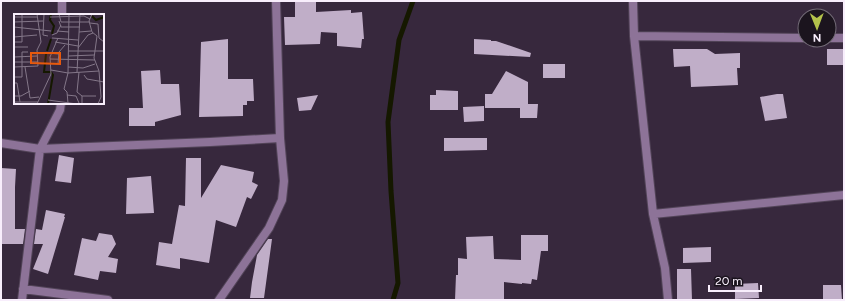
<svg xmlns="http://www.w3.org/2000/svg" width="845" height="301" viewBox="0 0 845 301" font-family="Figtree,sans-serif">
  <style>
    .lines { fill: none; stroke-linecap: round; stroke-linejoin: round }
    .stream { stroke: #151800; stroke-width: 5 }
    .building { fill: #c0aec8 }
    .minor-casing { stroke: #524458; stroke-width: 10 }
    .minor { stroke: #8d7398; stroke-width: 8 }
    .inset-river { fill: none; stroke: #151800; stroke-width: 2 }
    .inset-road { fill: none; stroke: #847789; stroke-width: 1 }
    .view { fill: #e8590c; fill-opacity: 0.15; stroke: #e8590c; stroke-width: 2 }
    .inset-edge { fill: none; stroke: #f8eefc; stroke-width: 2 }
  </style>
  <rect width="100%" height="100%" fill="#37283d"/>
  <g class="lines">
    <path class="stream" d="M 393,300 L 398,283 L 391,191 L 388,122 L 399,40 L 413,1"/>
  </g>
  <path class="building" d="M 295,1 L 316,1 L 316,12 L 351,10 L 351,13 L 362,12 L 364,39 L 362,39 L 361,48 L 337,46 L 337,33 L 321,32 L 320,44 L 285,45 L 284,17 L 295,17 Z
    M 228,39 L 228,79 L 253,79 L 254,101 L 247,101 L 247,105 L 243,105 L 243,116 L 199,117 L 201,42 Z
    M 474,39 L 491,40 L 491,41 L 496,41 L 531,53 L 530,57 L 474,54 Z
    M 673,49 L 707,49 L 715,54 L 740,53 L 740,68 L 737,68 L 738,85 L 691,87 L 690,66 L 674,67 Z
    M 827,49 L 844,49 L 844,65 L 827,65 Z
    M 543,64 L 565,64 L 565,78 L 543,78 Z
    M 160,70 L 161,84 L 179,84 L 181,115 L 155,122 L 155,126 L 129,126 L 129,108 L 143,108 L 141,71 Z
    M 506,71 L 528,82 L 528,104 L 538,104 L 537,118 L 520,118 L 520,108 L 485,108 L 485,94 L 492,94 Z
    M 436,90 L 458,91 L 458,110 L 430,110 L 430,95 L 436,95 Z
    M 777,94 L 783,94 L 787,118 L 765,121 L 760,97 Z
    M 318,95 L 311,110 L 299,111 L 297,98 Z
    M 484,106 L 484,121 L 464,122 L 463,107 Z
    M 444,138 L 487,138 L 487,150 L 444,151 Z
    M 59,155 L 74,158 L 71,183 L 55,181 Z
    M 186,158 L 201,158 L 201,198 L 221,165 L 254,172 L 252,182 L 258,185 L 251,199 L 247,197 L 236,227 L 216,220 L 209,263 L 180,258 L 180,269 L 156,265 L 159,242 L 172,244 L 179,205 L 185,206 Z
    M 1,168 L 16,169 L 15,187 L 15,229 L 25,229 L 23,244 L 1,244 Z
    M 151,176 L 154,213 L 126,214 L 127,178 Z
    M 46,210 L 65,214 L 64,217 L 65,217 L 48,274 L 33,269 L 43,244 L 34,244 L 36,229 L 42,230 Z
    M 99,233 L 112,235 L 116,244 L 108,257 L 118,259 L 116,273 L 100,271 L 98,280 L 74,275 L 82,238 L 96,241 Z
    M 521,235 L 548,235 L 548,251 L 541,251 L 537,280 L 532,279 L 531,284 L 522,283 L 522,284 L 504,282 L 504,300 L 455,300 L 456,275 L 458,275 L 458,258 L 467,259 L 466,237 L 493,236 L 494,259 L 521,260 Z
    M 268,239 L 272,239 L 264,298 L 250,298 L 252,282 L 257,255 Z
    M 711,247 L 711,262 L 683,263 L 683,248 Z
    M 677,269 L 691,269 L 692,300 L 677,300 Z
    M 758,283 L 759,298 L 735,299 L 735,284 Z
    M 823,285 L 841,285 L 842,300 L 823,300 Z"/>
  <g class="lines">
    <defs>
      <path id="minor" d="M 62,1 L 62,15
        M 633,1 L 634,36 L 653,214 L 665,268 L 668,300
        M 634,36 L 805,38
        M 829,38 L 844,38
        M 1,143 L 40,149 L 210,142 L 280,138
        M 653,214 L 844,195
        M 23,289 L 108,300
        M 22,300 L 40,149 L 60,110 L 61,103
        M 219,300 L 269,228 L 282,200 L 284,181 L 280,138 L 276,1"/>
    </defs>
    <use href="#minor" class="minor-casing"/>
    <use href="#minor" class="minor"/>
  </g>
  <g transform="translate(14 14)">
    <rect width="90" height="90" fill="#37283d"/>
    <path class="inset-river" d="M 37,0 L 36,6 L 40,12 L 38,20M 78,2 L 82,6 L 90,3 L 90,18M 33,37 L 37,25M 32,40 L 30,58 L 37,58 L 39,61 L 34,90"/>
    <path class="inset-road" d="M 30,0 L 29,21 L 34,22M 45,0 L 47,8 L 76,8M 78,0 L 75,7 L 78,18 L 83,22 L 80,44 L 85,57M 0,3 L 23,3M 36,3 L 70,2 L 76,5M 45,7 L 47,13 L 66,13M 0,8 L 29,7M 76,9 L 84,10 L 85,24 L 90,28M 0,13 L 37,17M 43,17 L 55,18M 65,18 L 77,17M 38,21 L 43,19 L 47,11M 0,23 L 23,21M 38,24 L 64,26M 0,28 L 8,28 L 8,0M 41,28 L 64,32M 0,33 L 14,33M 64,34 L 74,21 L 79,19M 54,37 L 90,37M 33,39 L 45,40M 54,42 L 80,41M 0,43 L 23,42M 36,45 L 81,46M 0,48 L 24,48M 44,50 L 45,38 L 51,31M 0,53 L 24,52 L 23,36 L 27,28 L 23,0M 11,53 L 16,84 L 25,83M 54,53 L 69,54 L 81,50M 37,56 L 54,59 L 85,57 L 87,83 L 84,90M 63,58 L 66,0M 65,58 L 63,78 L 68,82 L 68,90M 54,59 L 55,0M 54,59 L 50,75 L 53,78 L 54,89M 70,61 L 73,65 L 90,68M 0,63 L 8,63 L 8,38 L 14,38M 0,69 L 3,69 L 6,88M 53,81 L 62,82 L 65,89M 0,82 L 7,82 L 16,77M 68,82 L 82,82M 34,86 L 63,90M 0,88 L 24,88M 23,90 L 37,60 L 36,43 L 44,24M 64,90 L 82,90"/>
    <path class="view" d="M 17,39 L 46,39 L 46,50 L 17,49 Z"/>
    <rect width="90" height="90" class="inset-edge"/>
  </g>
  <rect width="845" height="301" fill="none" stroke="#f8eefc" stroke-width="4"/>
  <g transform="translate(817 28) rotate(179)"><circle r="19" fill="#1b141e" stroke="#736b77"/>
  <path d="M0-3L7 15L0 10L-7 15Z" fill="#b3c24b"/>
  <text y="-6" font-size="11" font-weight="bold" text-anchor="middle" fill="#f8eefc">N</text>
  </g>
  <path d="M709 285v6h52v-6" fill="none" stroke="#f8eefc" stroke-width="2"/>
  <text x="715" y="285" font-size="12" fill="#f8eefc" stroke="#1b141e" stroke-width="3" paint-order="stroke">20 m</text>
</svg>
